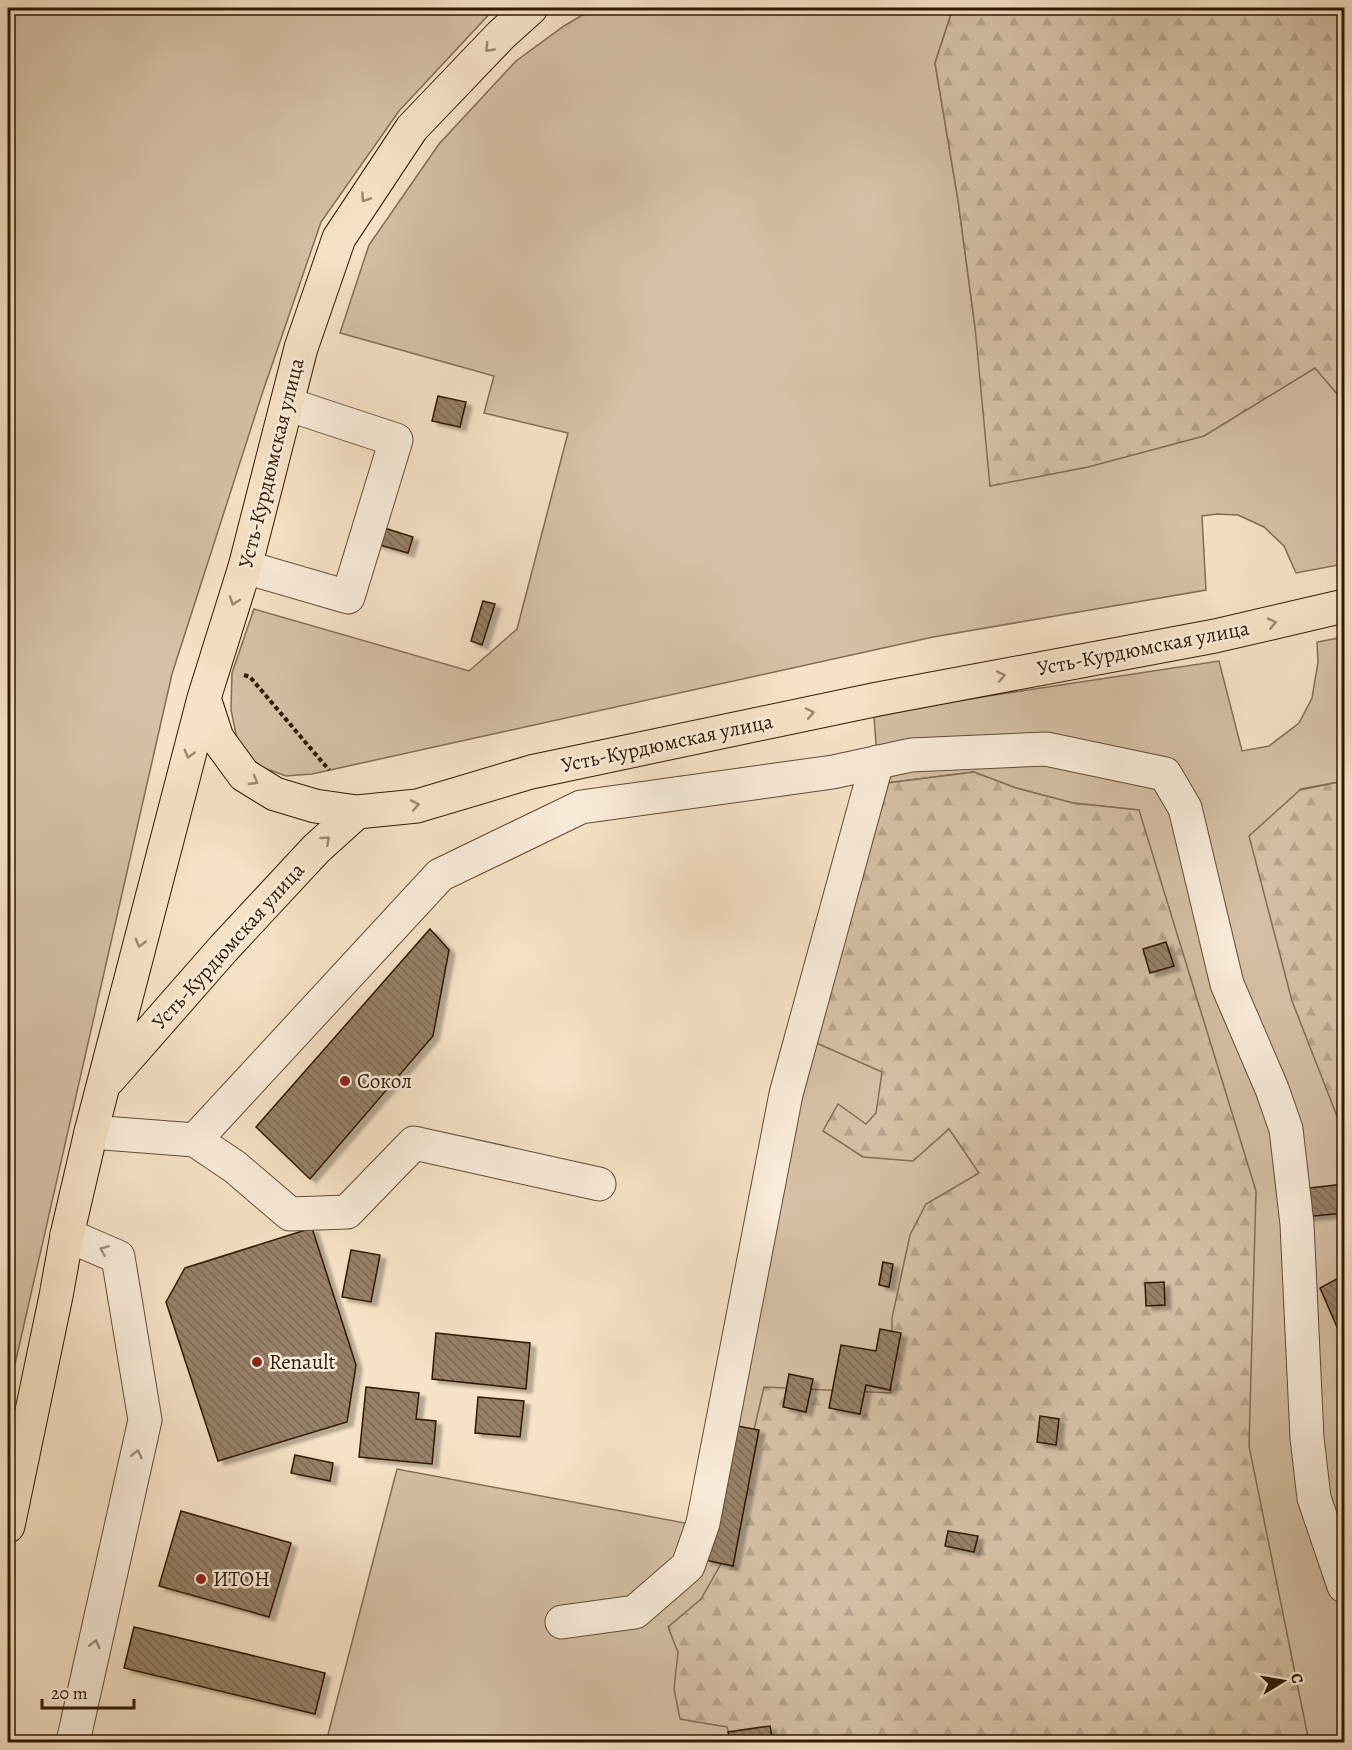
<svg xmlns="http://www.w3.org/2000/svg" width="1352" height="1750" viewBox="0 0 1352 1750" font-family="Alegreya,serif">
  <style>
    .green { fill: #d5c0a5; stroke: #836c54; stroke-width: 1.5 }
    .forest { fill: url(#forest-firs); stroke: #836c54; stroke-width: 1.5 }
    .building { fill: url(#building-back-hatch); stroke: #311802; stroke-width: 1.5; filter: url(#shadow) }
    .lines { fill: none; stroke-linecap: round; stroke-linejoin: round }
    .minor-casing { stroke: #624a33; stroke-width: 35 }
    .major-casing { stroke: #311802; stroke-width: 35 }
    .path { stroke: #311802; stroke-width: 4; stroke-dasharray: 4.5 3; stroke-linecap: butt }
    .minor { stroke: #f9ecda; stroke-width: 33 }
    .major { stroke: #f6e2c6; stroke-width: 33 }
    .oneway { stroke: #9d876e }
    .oneway2 { stroke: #9f8d79 }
    .poi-dot { fill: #8f2418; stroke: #f9ecda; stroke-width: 2 }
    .labels { text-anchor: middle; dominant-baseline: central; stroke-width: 5; stroke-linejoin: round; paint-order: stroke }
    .street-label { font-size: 21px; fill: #311802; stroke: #f9ecda }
    .poi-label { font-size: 21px; fill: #311802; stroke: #f9ecda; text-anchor: start }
  </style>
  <defs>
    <pattern id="forest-firs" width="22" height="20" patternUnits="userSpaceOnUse" patternTransform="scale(1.5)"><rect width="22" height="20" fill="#d5c0a5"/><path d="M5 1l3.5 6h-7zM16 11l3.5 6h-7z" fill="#b7a48c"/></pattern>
    <pattern id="building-back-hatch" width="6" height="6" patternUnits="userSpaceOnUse" patternTransform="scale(1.5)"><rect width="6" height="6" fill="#978168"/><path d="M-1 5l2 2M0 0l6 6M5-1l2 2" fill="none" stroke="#7c6953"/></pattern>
    <filter id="shadow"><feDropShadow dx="6" dy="4" stdDeviation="1.5" flood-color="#0004"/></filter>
  </defs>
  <rect width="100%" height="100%" fill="#f6e2c6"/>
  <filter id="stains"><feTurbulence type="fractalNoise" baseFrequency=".00333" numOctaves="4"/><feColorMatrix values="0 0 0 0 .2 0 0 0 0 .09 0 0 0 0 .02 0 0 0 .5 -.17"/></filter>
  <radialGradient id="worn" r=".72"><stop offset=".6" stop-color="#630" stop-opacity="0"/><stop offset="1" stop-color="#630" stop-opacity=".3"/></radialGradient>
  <path class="green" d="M 8,8 L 495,8 L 399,111 L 321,222 L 262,394 L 172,674 L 8,1395 Z
    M 594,8 L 953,8 L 935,63 L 958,200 L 975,327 L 1204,436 L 1315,367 L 1344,402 L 1344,564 L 1296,573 L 1284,546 L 1264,527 L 1238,515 L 1217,514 L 1202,516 L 1206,590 L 933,637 L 312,774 L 286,776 L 264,768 L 250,758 L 237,739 L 231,710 L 232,673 L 254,609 L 469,671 L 517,629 L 568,433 L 484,413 L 494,376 L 340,333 L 369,245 L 439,144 L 516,61 L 564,26 Z
    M 1344,637 L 1344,781 L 1301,789 L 1344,819 L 1344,1742 L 326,1742 L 397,1469 L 695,1525 L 812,1041 L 1138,810 L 1073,803 L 1016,788 L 973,772 L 879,784 L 874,717 L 949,702 L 1219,661 L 1242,751 L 1269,746 L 1299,723 L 1312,698 L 1318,662 L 1317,642 Z"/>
  <path class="forest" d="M 953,8 L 1344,8 L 1344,402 L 1315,368 L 1204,436 L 1088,467 L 990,486 L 975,327 L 958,200 L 935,63 Z
    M 974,772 L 1016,788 L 1073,803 L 1139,810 L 1256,1191 L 1249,1446 L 1309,1742 L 732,1742 L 727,1727 L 680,1719 L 674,1689 L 678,1652 L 668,1627 L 701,1599 L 735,1539 L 749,1451 L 764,1387 L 891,1393 L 892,1318 L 910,1235 L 926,1204 L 979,1173 L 949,1129 L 913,1161 L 863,1157 L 823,1131 L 838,1104 L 866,1124 L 876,1113 L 882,1072 L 812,1041 L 879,784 Z
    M 1344,781 L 1344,1134 L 1292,1001 L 1249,836 L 1300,790 Z"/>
  <path class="building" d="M 438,396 L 466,402 L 460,427 L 432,421 Z
    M 378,526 L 413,537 L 408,553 L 373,543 Z
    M 483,601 L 495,604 L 482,645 L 471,641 Z
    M 430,929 L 449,950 L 433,1036 L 310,1179 L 256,1127 Z
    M 1166,942 L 1174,966 L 1150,973 L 1143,949 Z
    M 1344,1184 L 1344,1213 L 1304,1217 L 1301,1189 Z
    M 312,1228 L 356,1365 L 347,1422 L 218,1461 L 166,1302 L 185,1268 Z
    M 351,1250 L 380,1255 L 371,1302 L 342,1297 Z
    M 883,1262 L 893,1264 L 889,1287 L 879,1285 Z
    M 1344,1275 L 1344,1323 L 1337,1327 L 1320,1288 Z
    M 1164,1282 L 1165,1305 L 1146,1306 L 1145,1283 Z
    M 880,1329 L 901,1333 L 890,1390 L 866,1385 L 860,1414 L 829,1408 L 841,1345 L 876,1351 Z
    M 436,1333 L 530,1343 L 526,1389 L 432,1379 Z
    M 789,1374 L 813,1379 L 806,1412 L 783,1407 Z
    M 366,1387 L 419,1393 L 416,1419 L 436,1421 L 432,1464 L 359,1457 Z
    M 478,1397 L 524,1401 L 520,1437 L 475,1433 Z
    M 1040,1416 L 1059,1419 L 1056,1445 L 1037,1442 Z
    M 732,1425 L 759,1430 L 733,1566 L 705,1560 Z
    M 295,1455 L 333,1463 L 330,1481 L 291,1473 Z
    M 181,1511 L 291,1543 L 269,1617 L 159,1586 Z
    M 948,1531 L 978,1536 L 974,1552 L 945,1546 Z
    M 134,1627 L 325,1673 L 315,1714 L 124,1668 Z
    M 770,1726 L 773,1742 L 730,1742 L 728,1732 Z"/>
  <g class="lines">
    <defs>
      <path id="minor" d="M 245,567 L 348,597 L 396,440 L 287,404
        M 91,1132 L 195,1140 L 235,1167 L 290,1214 L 347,1212 L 414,1143 L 599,1184
        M 195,1140 L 440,875 L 581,807 L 833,772 L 911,755 L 1046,749 L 1165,774 L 1185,808 L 1227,984 L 1272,1089 L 1286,1129 L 1297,1224 L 1307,1438 L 1314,1498 L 1344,1586
        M 67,1235 L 118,1257 L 145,1420 L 73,1742
        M 562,1622 L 635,1612 L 688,1566 L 703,1523 L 786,1094 L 877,762"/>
      <path id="major" d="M 204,698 L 217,738 L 244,775 L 275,794 L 315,806 L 357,812 L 417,806 L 531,772 L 878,699 L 1215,636 L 1344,606
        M 108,1080 L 223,949 L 316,849 L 357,812
        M 8,1526 L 56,1296 L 67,1235 L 91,1132 L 204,698 L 245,567 L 301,348 L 339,238 L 412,128 L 501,35 L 531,8"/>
    </defs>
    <use href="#minor" class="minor-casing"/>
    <use href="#major" class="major-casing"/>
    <path class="path" d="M 244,675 L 250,677 L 329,770"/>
    <use href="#minor" class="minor"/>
    <use href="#major" class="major"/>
  </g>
  <defs><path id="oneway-chevron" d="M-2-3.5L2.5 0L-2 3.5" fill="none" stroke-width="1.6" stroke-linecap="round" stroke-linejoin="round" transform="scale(1.5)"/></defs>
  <g class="oneway">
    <use href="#oneway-chevron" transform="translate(489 48) rotate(134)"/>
    <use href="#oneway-chevron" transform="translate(365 198) rotate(124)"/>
    <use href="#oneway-chevron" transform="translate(234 601) rotate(108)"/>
    <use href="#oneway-chevron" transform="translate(1272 623) rotate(-13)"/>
    <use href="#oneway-chevron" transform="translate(1001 676) rotate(-11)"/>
    <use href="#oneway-chevron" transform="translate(810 713) rotate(-12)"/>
    <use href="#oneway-chevron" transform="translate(189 754) rotate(105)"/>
    <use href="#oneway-chevron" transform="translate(254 781) rotate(30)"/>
    <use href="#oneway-chevron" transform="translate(415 805) rotate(-10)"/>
    <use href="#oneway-chevron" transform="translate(326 840) rotate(-42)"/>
    <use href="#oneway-chevron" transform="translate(140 943) rotate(105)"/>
  </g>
  <g class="oneway2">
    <use href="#oneway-chevron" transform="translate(104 1250) rotate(-157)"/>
    <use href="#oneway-chevron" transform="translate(137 1454) rotate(-77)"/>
    <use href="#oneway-chevron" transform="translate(95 1644) rotate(-77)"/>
  </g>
  <g class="poi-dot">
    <circle cx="345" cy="1081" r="6"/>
    <circle cx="257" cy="1362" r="6"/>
    <circle cx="201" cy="1579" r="6"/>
  </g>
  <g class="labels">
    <g class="street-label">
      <text transform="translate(271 463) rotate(-76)">Усть-Курдюмская улица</text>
      <text transform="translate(1143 648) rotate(-11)">Усть-Курдюмская улица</text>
      <text transform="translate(667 743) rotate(-12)">Усть-Курдюмская улица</text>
      <text transform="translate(228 946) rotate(-48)">Усть-Курдюмская улица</text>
    </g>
    <g class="poi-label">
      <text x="357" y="1081">Сокол</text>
      <text x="269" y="1362">Renault</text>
      <text x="213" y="1579">ИТОН</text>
    </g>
  </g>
  <rect width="1352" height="1750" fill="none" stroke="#f6e2c6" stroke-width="30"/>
  <rect x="9" y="9" width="1334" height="1732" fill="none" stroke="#311802" stroke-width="3"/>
  <rect x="15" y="15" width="1322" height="1720" fill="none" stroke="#311802" stroke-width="1.5"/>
  <g transform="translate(1283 1681) rotate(79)" stroke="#f9ecda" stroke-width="4.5" paint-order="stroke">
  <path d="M0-4.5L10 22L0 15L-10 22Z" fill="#311802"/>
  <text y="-9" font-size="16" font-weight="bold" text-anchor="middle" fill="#311802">С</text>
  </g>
  <path d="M42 1699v9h92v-9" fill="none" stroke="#311802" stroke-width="3"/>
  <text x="51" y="1699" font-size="18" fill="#311802" stroke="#f9ecda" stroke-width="4.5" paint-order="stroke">20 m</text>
  <rect width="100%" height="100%" filter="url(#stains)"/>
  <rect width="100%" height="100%" fill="url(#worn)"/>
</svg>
